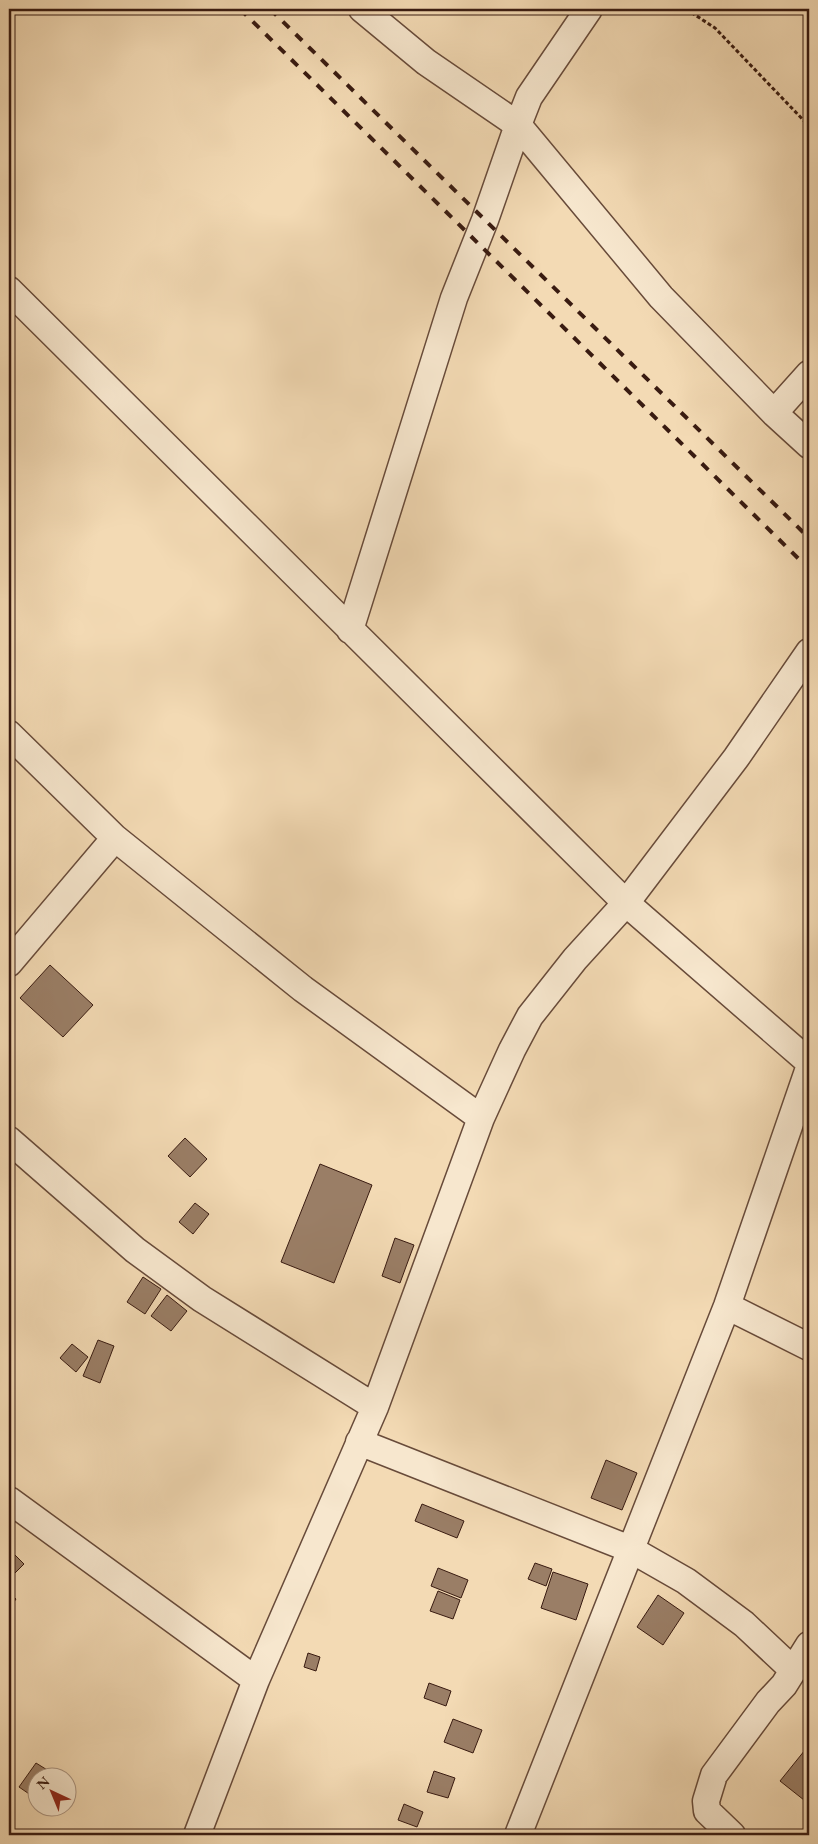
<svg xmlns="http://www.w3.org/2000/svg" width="818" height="1844" viewBox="0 0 818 1844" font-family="'EB Garamond',serif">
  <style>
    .building { fill: #9a7e66; stroke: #391b11 }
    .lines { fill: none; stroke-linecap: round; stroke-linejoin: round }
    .minor-casing { stroke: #684b3a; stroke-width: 29 }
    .path { stroke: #391b11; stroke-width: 3; stroke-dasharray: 4 2.5; stroke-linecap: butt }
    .minor { stroke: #f7e7ce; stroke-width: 26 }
    .rail { stroke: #391b11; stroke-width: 4; stroke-dasharray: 9 9; stroke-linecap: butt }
  </style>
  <rect width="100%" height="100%" fill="#f3dab4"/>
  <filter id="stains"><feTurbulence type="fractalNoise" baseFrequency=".004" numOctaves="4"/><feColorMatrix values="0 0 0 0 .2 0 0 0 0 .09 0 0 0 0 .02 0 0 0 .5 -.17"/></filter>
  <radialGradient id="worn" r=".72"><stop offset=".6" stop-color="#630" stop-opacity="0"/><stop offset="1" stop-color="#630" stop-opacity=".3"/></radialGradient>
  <path class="building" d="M 50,965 L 93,1005 L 63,1037 L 20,998 Z
    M 185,1138 L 207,1159 L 190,1177 L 168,1156 Z
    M 320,1164 L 372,1185 L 334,1283 L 281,1262 Z
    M 195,1203 L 209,1214 L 193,1234 L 179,1222 Z
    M 395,1238 L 414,1245 L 400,1283 L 382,1276 Z
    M 143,1277 L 161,1289 L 145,1314 L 127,1302 Z
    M 167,1295 L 187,1311 L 171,1331 L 151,1316 Z
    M 98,1340 L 114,1346 L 100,1383 L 83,1376 Z
    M 72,1344 L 88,1357 L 76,1372 L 60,1358 Z
    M 606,1460 L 637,1473 L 622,1510 L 591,1498 Z
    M 422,1504 L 464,1521 L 457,1538 L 415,1521 Z
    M 11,1551 L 24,1564 L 15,1573 L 9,1567 L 9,1554 Z
    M 535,1563 L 552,1569 L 546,1586 L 528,1579 Z
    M 438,1568 L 468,1580 L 461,1598 L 431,1586 Z
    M 553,1572 L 588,1584 L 576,1620 L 541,1608 Z
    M 438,1591 L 460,1600 L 453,1619 L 430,1611 Z
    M 9,1593 L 16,1599 L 9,1609 Z
    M 658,1595 L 684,1613 L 663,1645 L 637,1627 Z
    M 308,1653 L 320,1657 L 316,1671 L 304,1667 Z
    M 429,1683 L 451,1691 L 446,1706 L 424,1698 Z
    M 453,1719 L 482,1730 L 473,1753 L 444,1742 Z
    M 805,1750 L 809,1754 L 809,1804 L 780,1781 Z
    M 36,1763 L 57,1776 L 38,1776 L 38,1800 L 19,1787 Z
    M 434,1771 L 455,1778 L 448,1798 L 427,1792 Z
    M 404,1804 L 423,1812 L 417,1827 L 398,1820 Z"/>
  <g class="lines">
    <defs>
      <path id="minor" d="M 362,9 L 426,62 L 518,125 L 661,297 L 774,413 L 809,445
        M 9,290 L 626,903 L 809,1062
        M 774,413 L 809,374
        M 350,630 L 454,298 L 485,220 L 518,125 L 529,97 L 589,9
        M 9,734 L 115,838 L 303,989 L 481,1118
        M 9,963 L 115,838
        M 9,1140 L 135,1250 L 202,1299 L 375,1407
        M 727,1306 L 809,1347
        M 359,1442 L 630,1549 L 686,1581 L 744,1624 L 793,1670
        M 9,1500 L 256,1680
        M 197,1835 L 256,1680 L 375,1407 L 481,1118 L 512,1050 L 530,1016 L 575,959 L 626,903 L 736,758 L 809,652
        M 518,1835 L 727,1306 L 809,1068
        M 732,1835 L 707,1811 L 706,1801 L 714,1775 L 768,1702 L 784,1685 L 809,1645"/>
    </defs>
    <use href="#minor" class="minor-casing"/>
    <path class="path" d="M 686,9 L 715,28 L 809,126"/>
    <use href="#minor" class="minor"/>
    <path class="rail" d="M 240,9 L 809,569
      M 270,9 L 809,538"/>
  </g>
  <rect width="818" height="1844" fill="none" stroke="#f3dab4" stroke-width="30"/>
  <rect x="10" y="10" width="798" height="1824" fill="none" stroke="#391b11" stroke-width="2.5"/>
  <rect x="15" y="15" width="788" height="1814" fill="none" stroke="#391b11"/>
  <g transform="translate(52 1792) rotate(316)"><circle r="24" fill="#f7e7ce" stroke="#ab9582"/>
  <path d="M0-4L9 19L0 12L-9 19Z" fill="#8f2418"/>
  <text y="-8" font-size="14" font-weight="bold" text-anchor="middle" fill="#391b11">N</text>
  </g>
  <rect width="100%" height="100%" filter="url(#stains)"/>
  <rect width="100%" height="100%" fill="url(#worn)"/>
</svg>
